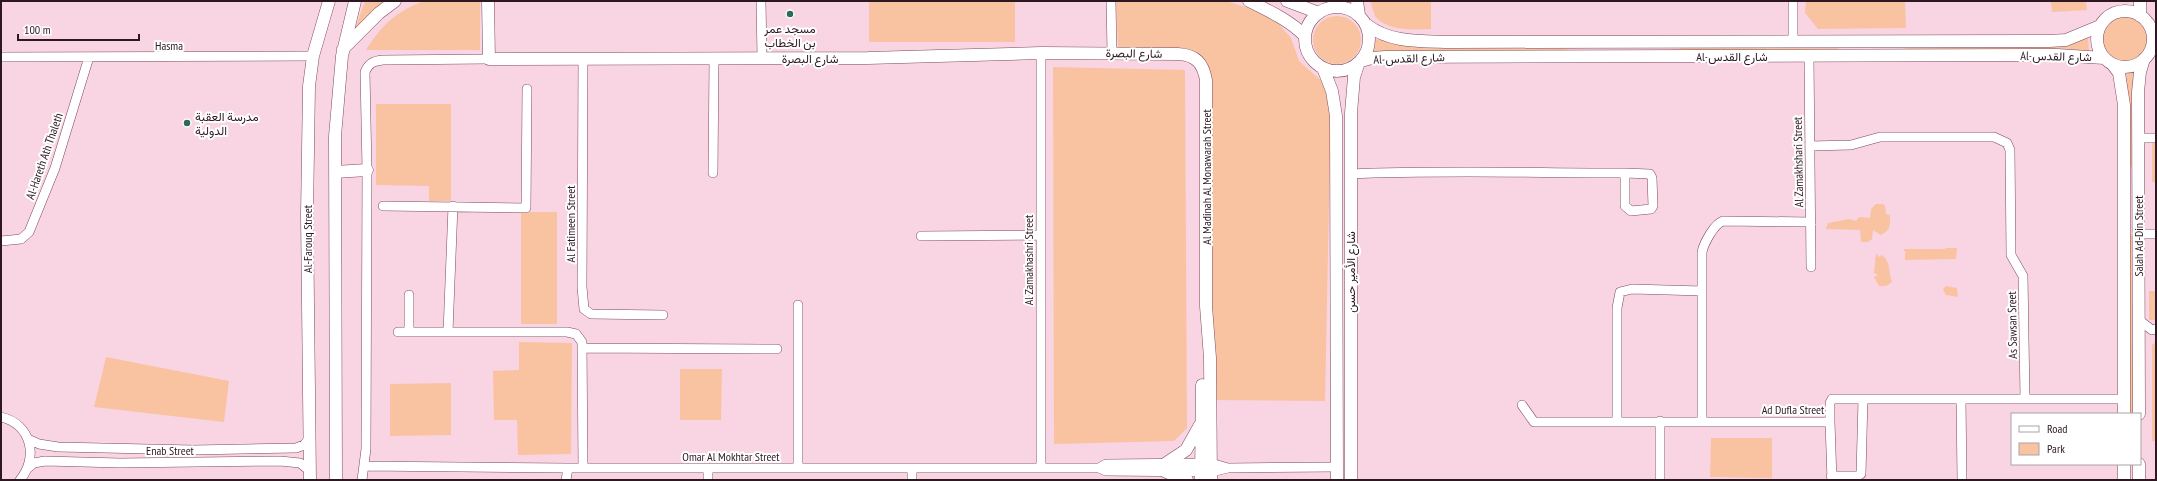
<svg xmlns="http://www.w3.org/2000/svg" width="2157" height="481" viewBox="0 0 2157 481" font-family="'PT Sans Narrow',Vazirmatn,sans-serif">
  <style>
    .green { fill: #f9c3a2 }
    .lines { fill: none; stroke-linecap: round; stroke-linejoin: round }
    .minor-casing { stroke: #7c4a5f; stroke-width: 10 }
    .major-casing { stroke: #7c4a5f; stroke-width: 13 }
    .minor { stroke: #fff; stroke-width: 9 }
    .major { stroke: #fff; stroke-width: 12 }
    .poi-dot { fill: #2a6b59; stroke: #fff; stroke-width: 1.5 }
    .labels { text-anchor: middle; dominant-baseline: central; stroke-width: 4; stroke-linejoin: round; paint-order: stroke }
    .poi-label { font-size: 12px; fill: #2d1821; stroke: #fff }
    .street-label { font-size: 12px; fill: #2d1821; stroke: #fff }
  </style>
  <rect width="100%" height="100%" fill="#f9d4e2"/>
  <path class="green" d="M 365,1 L 389,1 L 354,32 Z
    M 423,1 L 480,1 L 480,50 L 366,50 C 383,24 393,14 423,1 Z
    M 869,1 L 1015,1 L 1015,42 L 869,42 Z
    M 1116,1 L 1226,1 L 1248,8 L 1276,21 L 1291,38 L 1299,61 L 1324,83 L 1331,104 L 1325,401 L 1210,400 L 1206,68 L 1190,53 L 1124,51 L 1118,47 Z
    M 1370,1 L 1431,1 L 1431,29 C 1415,30 1386,31 1375,16 C 1373,12 1372,5 1370,1 Z
    M 1806,1 L 1905,1 L 1906,28 L 1818,29 L 1805,13 Z
    M 2051,1 L 2086,1 L 2087,10 L 2052,12 Z
    M2101 39a24 24 0 1 1 48 0a24 24 0 1 1-48 0Z
    M1313 40a24 24 0 1 1 48 0a24 24 0 1 1-48 0Z
    M 2088,37 L 2089,51 L 1904,50 L 1905,48 L 1939,48 L 1941,45 Z
    M 1375,39 L 1396,44 L 1611,47 L 1569,49 L 1554,52 L 1374,54 Z
    M 1684,45 L 1884,47 L 1884,48 L 1840,48 L 1830,51 L 1631,51 L 1679,49 Z
    M 1053,67 L 1185,70 L 1187,428 L 1174,441 L 1054,444 Z
    M 2131,72 L 2134,73 L 2133,203 L 2133,169 L 2129,165 L 2125,75 Z
    M 376,104 L 451,104 L 451,201 L 429,201 L 429,186 L 376,185 Z
    M 2152,142 L 2155,142 L 2155,182 L 2152,182 Z
    M 1876,204 L 1883,204 L 1885,206 L 1886,214 L 1890,215 C 1890,225 1891,230 1881,235 L 1873,230 L 1872,239 L 1868,242 L 1861,242 L 1860,230 L 1826,229 L 1828,223 L 1849,219 L 1856,221 L 1859,217 L 1870,218 L 1871,209 Z
    M 521,212 L 557,212 L 557,324 L 521,324 Z
    M 2132,234 L 2133,235 L 2136,414 L 2129,414 L 2129,235 Z
    M 1945,248 L 1957,248 L 1956,259 L 1905,260 L 1905,253 L 1907,253 L 1904,251 L 1904,249 L 1945,249 Z
    M 1876,253 L 1879,257 L 1882,255 C 1891,262 1888,271 1892,282 L 1886,286 L 1879,286 L 1874,277 L 1878,275 L 1874,273 Z
    M 1946,286 L 1957,288 L 1958,297 L 1946,295 L 1943,289 Z
    M 2149,291 L 2156,291 L 2156,320 L 2149,320 Z
    M 519,342 L 572,343 L 571,454 L 518,455 L 517,420 L 494,420 L 493,371 L 519,370 Z
    M 2156,342 L 2156,441 L 2152,441 L 2152,345 Z
    M 106,357 L 229,381 L 224,422 L 94,407 Z
    M 680,369 L 722,369 L 721,420 L 680,420 Z
    M 451,383 L 451,435 L 390,436 L 390,384 Z
    M 1711,438 L 1772,438 L 1772,478 L 1710,477 Z"/>
  <g class="lines">
    <defs>
      <path id="minor" d="M 761,1 L 762,58
        M 1111,1 L 1112,53
        M 1793,41 L 1793,1
        M 1041,53 L 1041,468
        M 1809,56 L 1811,267
        M 1,57 L 313,56
        M 583,59 L 582,287 L 584,309 L 591,314 L 663,315
        M 2138,138 L 2156,138
        M 1810,146 L 1851,145 L 1880,137 L 1994,137 L 2007,143 L 2010,150 L 2011,255 L 2023,276 L 2025,399
        M 713,173 L 714,59
        M 1350,174 C 1441,170 1534,173 1625,173 L 1650,174 L 1652,178 L 1653,206 L 1651,209 L 1631,211 L 1625,206 L 1625,173
        M 383,206 L 526,208 L 527,89
        M 2137,234 L 2156,234
        M 921,236 L 1040,235
        M 1,241 L 21,239 L 29,232 L 55,168 L 89,57
        M 409,295 L 409,332
        M 798,305 L 798,468
        M 2139,320 L 2152,330 L 2156,329
        M 398,332 L 567,332 L 576,334 L 582,342 L 583,468
        M 448,332 L 453,206
        M 582,348 L 777,349
        M 1961,399 L 1962,480
        M 1522,405 L 1534,422 L 1830,422 L 1830,403 L 1832,399 L 2124,399
        M 1,417 C 31,424 39,457 20,480
        M 1617,421 L 1617,308 L 1620,292 L 1632,289 L 1702,291
        M 1660,421 L 1660,480
        M 1702,421 L 1702,252 C 1704,243 1714,224 1723,221 L 1811,222
        M 1830,422 L 1832,480
        M 28,439 L 39,444 L 58,447 L 194,450 L 296,448 L 304,445 L 309,439
        M 364,466 L 568,468 L 1099,468 L 1106,471 L 1211,472 L 1228,468 L 1337,467
        M 28,468 L 34,463 L 45,461 L 120,463 L 280,461 L 300,463 L 310,471
        M 708,468 L 708,480
        M 912,468 L 912,480
        M 1099,468 L 1106,464 L 1211,463 L 1228,468
        M 1831,476 L 1857,476 L 1861,474 L 1863,399
        M 362,480 L 366,449 L 367,170 L 365,72 C 369,63 373,61 383,60 L 489,59
        M 566,480 L 568,468"/>
      <path id="major" d="M 488,1 L 489,59 L 868,58 L 1041,53 L 1178,54 C 1196,55 1203,63 1206,80 L 1206,306 L 1210,358 L 1211,480
        M 1249,1 C 1269,11 1289,20 1305,36
        M 1287,1 L 1319,13
        M 1357,1 L 1359,15
        M 2140,1 L 2140,16
        M1305 39a32 32 0 1 1 64 0a32 32 0 1 1-64 0Z
        M2097 39a28 28 0 1 1 56 0a28 28 0 1 1-56 0Z
        M 1367,25 C 1390,43 1421,41 1450,42 L 2049,41 L 2066,40 L 2100,26
        M 343,49 L 379,13 L 395,1
        M 1361,61 L 1372,58 L 1385,57 L 2057,55 L 2104,58
        M 2113,65 L 2119,73 L 2124,105 L 2124,414
        M 1323,68 L 1332,91 L 1336,116 L 1337,480
        M 335,172 L 367,170
        M 2139,414 L 2138,92 L 2140,72 L 2144,59
        M 1165,464 L 1186,450 L 1200,425
        M 2124,464 L 2124,480
        M 1166,472 L 1187,480
        M 310,480 L 307,215 L 309,86 L 313,56 L 329,1
        M 336,480 L 335,136 L 342,56 L 355,1
        M 1201,480 L 1202,385
        M 1351,480 L 1351,113 L 1354,77 L 1358,65
        M 2139,480 L 2139,464"/>
    </defs>
    <use href="#minor" class="minor-casing"/>
    <use href="#major" class="major-casing"/>
    <use href="#minor" class="minor"/>
    <use href="#major" class="major"/>
  </g>
  <g class="poi-dot">
    <circle cx="790" cy="14" r="4"/>
    <circle cx="187" cy="123" r="4"/>
  </g>
  <g class="labels">
    <g class="poi-label">
      <text x="790" y="28">مسجد عمر<tspan x="790" dy="14">بن الخطاب</tspan></text>
      <text x="195" y="116" text-anchor="start">مدرسة العقبة<tspan x="195" dy="14">الدولية</tspan></text>
    </g>
    <g class="street-label">
      <text x="169" y="45">Hasma</text>
      <text transform="translate(1134 53) rotate(1)">شارع البصرة</text>
      <text x="1732" y="56">Al-شارع القدس</text>
      <text transform="translate(2056 56) rotate(1)">Al-شارع القدس</text>
      <text x="810" y="58">شارع البصرة</text>
      <text transform="translate(1409 58) rotate(-2)">Al-شارع القدس</text>
      <text transform="translate(44 156) rotate(-71)">Al-Hareth Ath Thaleth</text>
      <text transform="translate(1798 162) rotate(-91)">Al Zamakhshari Street</text>
      <text transform="translate(1206 177) rotate(-90)">Al Madinah Al Monawarah Street</text>
      <text transform="translate(570 224) rotate(-90)">Al Fatimeen Street</text>
      <text transform="translate(2138 236) rotate(-90)">Salah Ad-Din Street</text>
      <text transform="translate(307 239) rotate(-90)">Al-Farouq Street</text>
      <text transform="translate(1028 260) rotate(-90)">Al Zamakhashri Street</text>
      <text transform="translate(1350 272) rotate(-90)">شارع الأمير حسن</text>
      <text transform="translate(2012 325) rotate(-91)">As Sawsan Sreet</text>
      <text x="1793" y="409">Ad Dufla Street</text>
      <text x="170" y="450">Enab Street</text>
      <text x="731" y="456">Omar Al Mokhtar Street</text>
    </g>
  </g>
  <rect width="2157" height="481" fill="none" stroke="#2d1821" stroke-width="4"/>
  <rect x="2011" y="413" width="130" height="52" fill="#ffffff" stroke="#aba3a6"/>
  <rect x="2019" y="426" width="20" height="6" fill="#ffffff" stroke="#aba3a6"/>
  <text x="2047" y="433" font-size="12" fill="#2d1821">Road</text>
  <rect x="2019" y="443" width="20" height="12" fill="#f9c3a2" stroke="#aba3a6"/>
  <text x="2047" y="453" font-size="12" fill="#2d1821">Park</text>
  <path d="M18 34v6h121v-6" fill="none" stroke="#2d1821" stroke-width="2"/>
  <text x="24" y="34" font-size="12" fill="#2d1821" stroke="#ffffff" stroke-width="3" paint-order="stroke">100 m</text>
</svg>
